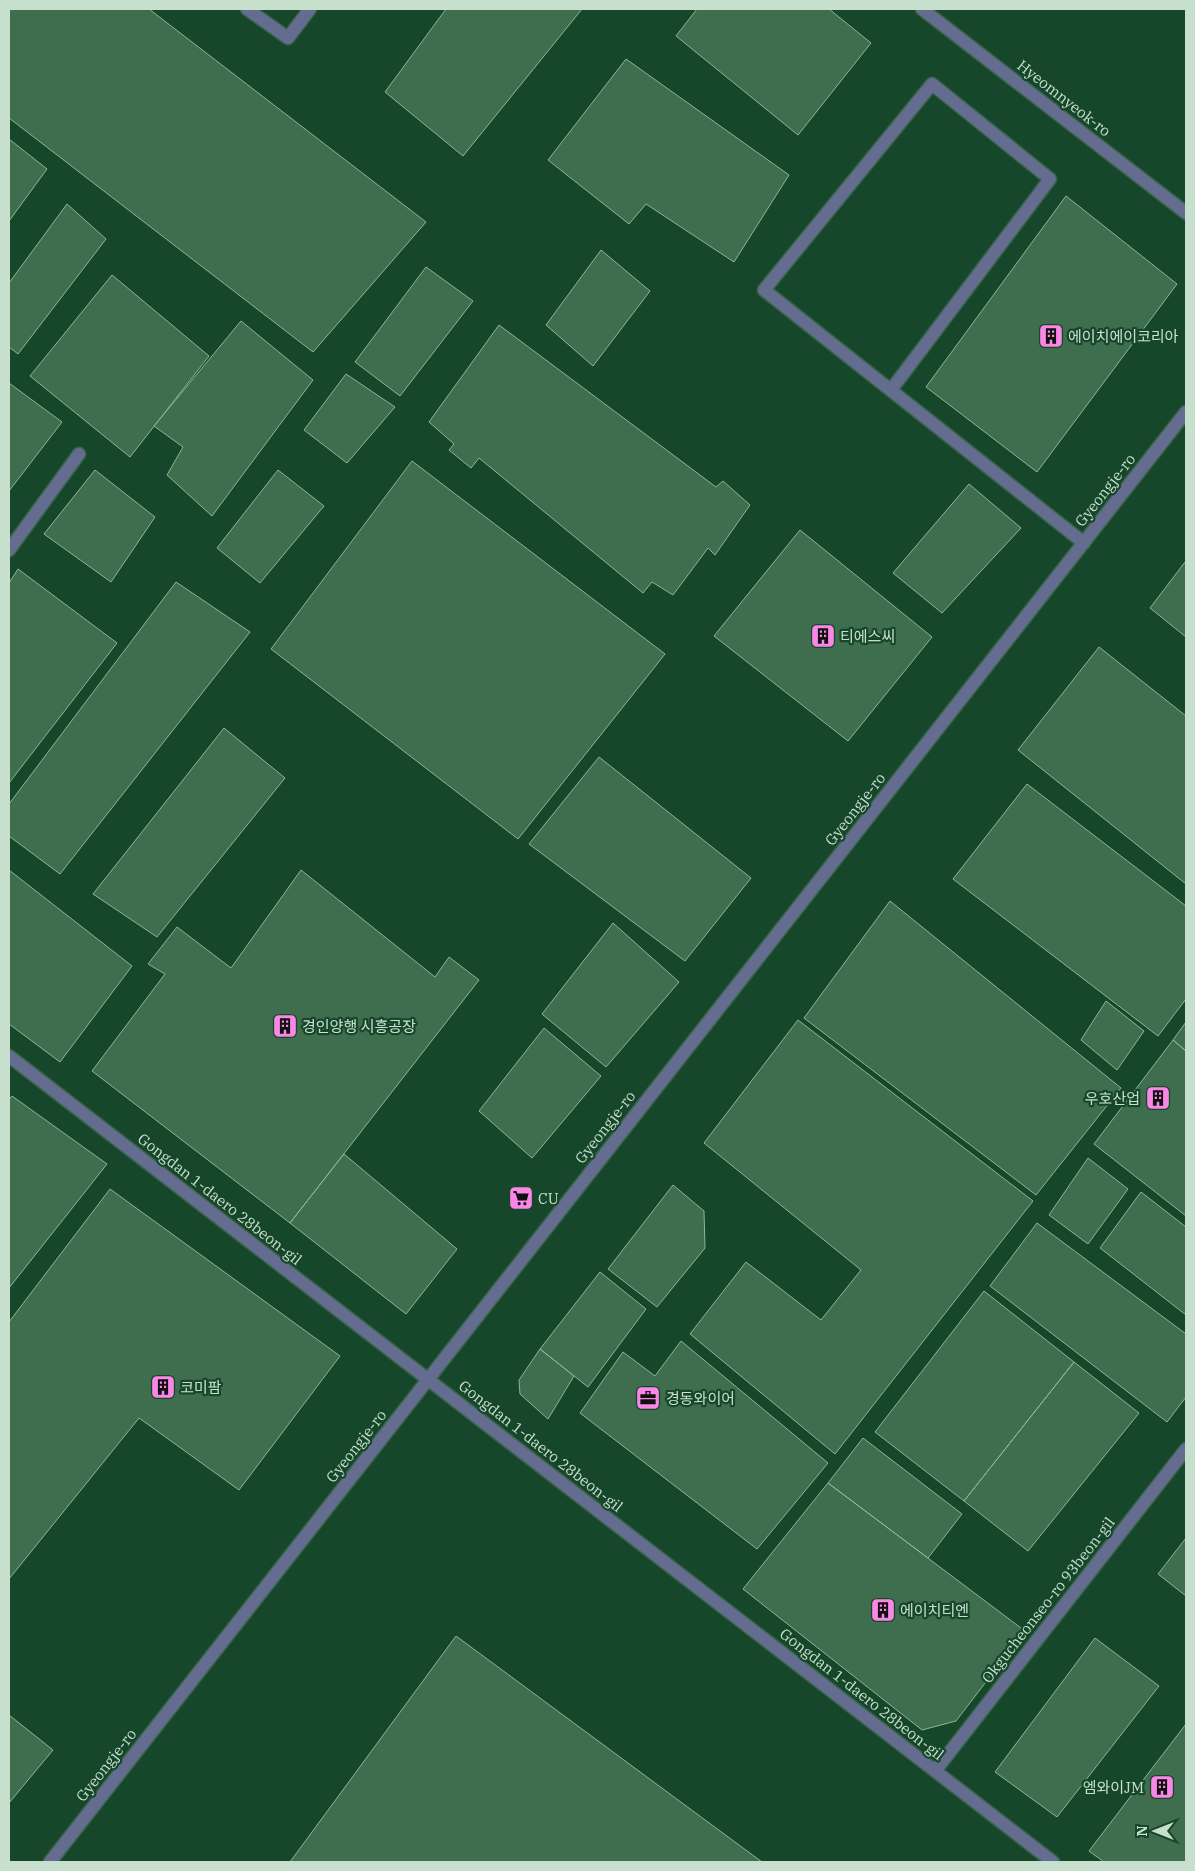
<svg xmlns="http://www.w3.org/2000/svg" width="1195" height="1871" viewBox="0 0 1195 1871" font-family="'IBM Plex Serif','Noto Sans KR',serif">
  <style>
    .building { fill: #3f6e4e; stroke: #87b995 }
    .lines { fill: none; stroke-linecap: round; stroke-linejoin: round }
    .minor-casing { stroke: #376348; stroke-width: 15 }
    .minor { stroke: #646d8f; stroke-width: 12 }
    .labels { text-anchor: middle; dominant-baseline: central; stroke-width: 4.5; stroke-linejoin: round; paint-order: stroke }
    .street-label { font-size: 15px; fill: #c7e0ce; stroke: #17472a }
    .poi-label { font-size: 15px; fill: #c7e0ce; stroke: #17472a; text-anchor: start }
  </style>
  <rect width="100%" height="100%" fill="#17472a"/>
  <path class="building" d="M 9,9 L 149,9 L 426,222 L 313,352 L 9,118 Z
    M 446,9 L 582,9 L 463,156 L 385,92 Z
    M 697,9 L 829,9 L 871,43 L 798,135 L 676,36 Z
    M 626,59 L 789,175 L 734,262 L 646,204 L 629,224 L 548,160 Z
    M 9,139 L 47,169 L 9,221 Z
    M 1066,196 L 1177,284 L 1037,472 L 926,387 Z
    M 67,204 L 106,239 L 18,354 L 9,347 L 9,283 Z
    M 601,250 L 650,291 L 593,366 L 546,325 Z
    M 426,267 L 473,301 L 400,396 L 355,362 Z
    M 112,275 L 209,356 L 130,457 L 30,376 Z
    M 241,321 L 313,380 L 212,516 L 167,475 L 183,447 L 154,426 Z
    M 499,325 L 716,487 L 723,481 L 750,505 L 715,555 L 708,548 L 673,595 L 652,582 L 643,593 L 479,458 L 471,468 L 449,450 L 454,444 L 429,422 Z
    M 346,374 L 395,407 L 347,463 L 304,430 Z
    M 9,383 L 62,422 L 9,491 Z
    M 412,461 L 665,654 L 518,839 L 271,649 Z
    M 95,470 L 155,517 L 111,582 L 44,534 Z
    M 278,470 L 324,506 L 260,583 L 217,548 Z
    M 969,484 L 1021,528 L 942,613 L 893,573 Z
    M 800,530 L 932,637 L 848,741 L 714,636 Z
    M 1185,562 L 1186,563 L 1186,637 L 1150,608 Z
    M 18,569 L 117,643 L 9,783 L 9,583 Z
    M 176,582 L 250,632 L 60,874 L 9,836 L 9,804 Z
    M 1099,647 L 1186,716 L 1186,884 L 1018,750 Z
    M 224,728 L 285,778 L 157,937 L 93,894 Z
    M 599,757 L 751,878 L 685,961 L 529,844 Z
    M 1027,784 L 1186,906 L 1186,999 L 1158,1036 L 953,879 Z
    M 9,870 L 132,966 L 60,1062 L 9,1024 Z
    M 301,870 L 435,977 L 449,957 L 479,980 L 290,1223 L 92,1071 L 165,974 L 148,964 L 177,927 L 231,968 Z
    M 890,901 L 1121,1088 L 1036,1195 L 804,1018 Z
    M 613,923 L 679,982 L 606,1067 L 542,1014 Z
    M 1106,1001 L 1144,1031 L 1117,1070 L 1081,1040 Z
    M 798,1020 L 1033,1201 L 835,1454 L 690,1334 L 746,1262 L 821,1320 L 861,1270 L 704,1143 Z
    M 1186,1022 L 1186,1051 L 1173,1040 Z
    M 544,1028 L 601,1076 L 532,1158 L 479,1111 Z
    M 1173,1040 L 1186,1051 L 1186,1216 L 1094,1144 Z
    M 12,1096 L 107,1164 L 9,1288 L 9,1100 Z
    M 344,1154 L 457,1249 L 406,1314 L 290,1223 Z
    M 1088,1158 L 1128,1189 L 1088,1244 L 1049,1215 Z
    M 673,1185 L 704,1211 L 705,1248 L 657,1307 L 608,1269 Z
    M 110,1189 L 340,1356 L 239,1490 L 139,1418 L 9,1579 L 9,1322 Z
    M 1141,1192 L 1186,1227 L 1186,1315 L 1100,1248 Z
    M 1037,1223 L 1186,1334 L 1186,1397 L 1167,1422 L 990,1286 Z
    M 600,1272 L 646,1309 L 588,1387 L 540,1349 Z
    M 984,1291 L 1074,1362 L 964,1501 L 875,1432 Z
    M 681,1341 L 828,1463 L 757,1549 L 580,1413 L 623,1352 L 655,1376 Z
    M 540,1349 L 574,1376 L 548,1419 L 520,1394 L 519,1380 Z
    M 1074,1362 L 1139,1413 L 1028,1551 L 964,1501 Z
    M 863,1438 L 962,1514 L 928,1558 L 828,1483 Z
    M 828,1483 L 1025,1631 L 956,1721 L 922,1730 L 743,1589 Z
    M 1186,1538 L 1186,1596 L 1158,1574 Z
    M 456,1636 L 762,1862 L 290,1862 Z
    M 1095,1638 L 1159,1686 L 1057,1817 L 995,1772 Z
    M 9,1715 L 53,1750 L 9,1803 Z
    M 1186,1724 L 1186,1862 L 1104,1862 L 1089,1851 Z"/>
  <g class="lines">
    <defs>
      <path id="minor" d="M 247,9 L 288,38 L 310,9
        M 922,9 L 1186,213
        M 891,390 L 1050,179 L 932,84 L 764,290 L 1084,543
        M 9,550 L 79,454
        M 9,1056 L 1053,1862
        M 935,1771 L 1186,1449
        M 50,1862 L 1186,412"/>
    </defs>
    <use href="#minor" class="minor-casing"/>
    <use href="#minor" class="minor"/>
  </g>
  <defs>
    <symbol id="building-square" viewBox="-11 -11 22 22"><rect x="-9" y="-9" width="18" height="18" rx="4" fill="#fa87e7" stroke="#17472a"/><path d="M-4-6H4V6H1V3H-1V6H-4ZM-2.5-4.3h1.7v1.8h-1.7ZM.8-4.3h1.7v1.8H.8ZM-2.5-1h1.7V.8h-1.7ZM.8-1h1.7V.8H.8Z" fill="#111"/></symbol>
    <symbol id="supermarket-square" viewBox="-11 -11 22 22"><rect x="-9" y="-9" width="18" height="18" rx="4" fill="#fa87e7" stroke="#17472a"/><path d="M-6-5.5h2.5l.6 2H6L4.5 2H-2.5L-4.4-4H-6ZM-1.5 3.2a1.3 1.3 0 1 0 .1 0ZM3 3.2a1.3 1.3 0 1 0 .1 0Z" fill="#111"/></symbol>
    <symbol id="office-square" viewBox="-11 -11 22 22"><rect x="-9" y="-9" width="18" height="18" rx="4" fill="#fa87e7" stroke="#17472a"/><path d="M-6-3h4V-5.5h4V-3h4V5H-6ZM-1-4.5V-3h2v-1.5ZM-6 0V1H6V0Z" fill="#111"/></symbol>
  </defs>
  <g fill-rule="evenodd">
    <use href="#building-square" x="1037" y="322" width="28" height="28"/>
    <use href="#building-square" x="809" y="622" width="28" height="28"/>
    <use href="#building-square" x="271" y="1012" width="28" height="28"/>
    <use href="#building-square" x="1144" y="1084" width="28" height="28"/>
    <use href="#supermarket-square" x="507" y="1184" width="28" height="28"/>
    <use href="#building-square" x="149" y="1373" width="28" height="28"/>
    <use href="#office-square" x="634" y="1384" width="28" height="28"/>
    <use href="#building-square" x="869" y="1596" width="28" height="28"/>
    <use href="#building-square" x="1148" y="1773" width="28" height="28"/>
  </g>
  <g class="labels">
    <g class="street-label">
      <text transform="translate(1064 98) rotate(38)">Hyeomnyeok-ro</text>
      <text transform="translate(1105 490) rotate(-52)">Gyeongje-ro</text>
      <text transform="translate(855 809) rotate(-52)">Gyeongje-ro</text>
      <text transform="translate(605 1127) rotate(-52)">Gyeongje-ro</text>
      <text transform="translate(220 1199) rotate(38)">Gongdan 1-daero 28beon-gil</text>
      <text transform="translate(356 1446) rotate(-52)">Gyeongje-ro</text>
      <text transform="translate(541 1446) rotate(38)">Gongdan 1-daero 28beon-gil</text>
      <text transform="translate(1048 1600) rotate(-52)">Okgucheonseo-ro 93beon-gil</text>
      <text transform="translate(862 1694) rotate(38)">Gongdan 1-daero 28beon-gil</text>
      <text transform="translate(106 1765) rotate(-52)">Gyeongje-ro</text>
    </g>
    <g class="poi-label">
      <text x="1068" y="336">에이치에이코리아</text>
      <text x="840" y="636">티에스씨</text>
      <text x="302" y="1026">경인양행 시흥공장</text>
      <text x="1140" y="1098" text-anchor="end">우호산업</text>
      <text x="538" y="1198">CU</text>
      <text x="180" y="1387">코미팜</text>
      <text x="666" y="1398">경동와이어</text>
      <text x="900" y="1610">에이치티엔</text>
      <text x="1144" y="1787" text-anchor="end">엠와이JM</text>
    </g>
  </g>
  <rect width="1195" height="1871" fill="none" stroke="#c7e0ce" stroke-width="20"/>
  <g transform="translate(1155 1831) rotate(270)" stroke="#17472a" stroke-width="4" paint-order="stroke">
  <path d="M0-4L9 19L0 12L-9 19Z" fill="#c7e0ce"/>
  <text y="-8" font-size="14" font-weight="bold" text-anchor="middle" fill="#c7e0ce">N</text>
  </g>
</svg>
